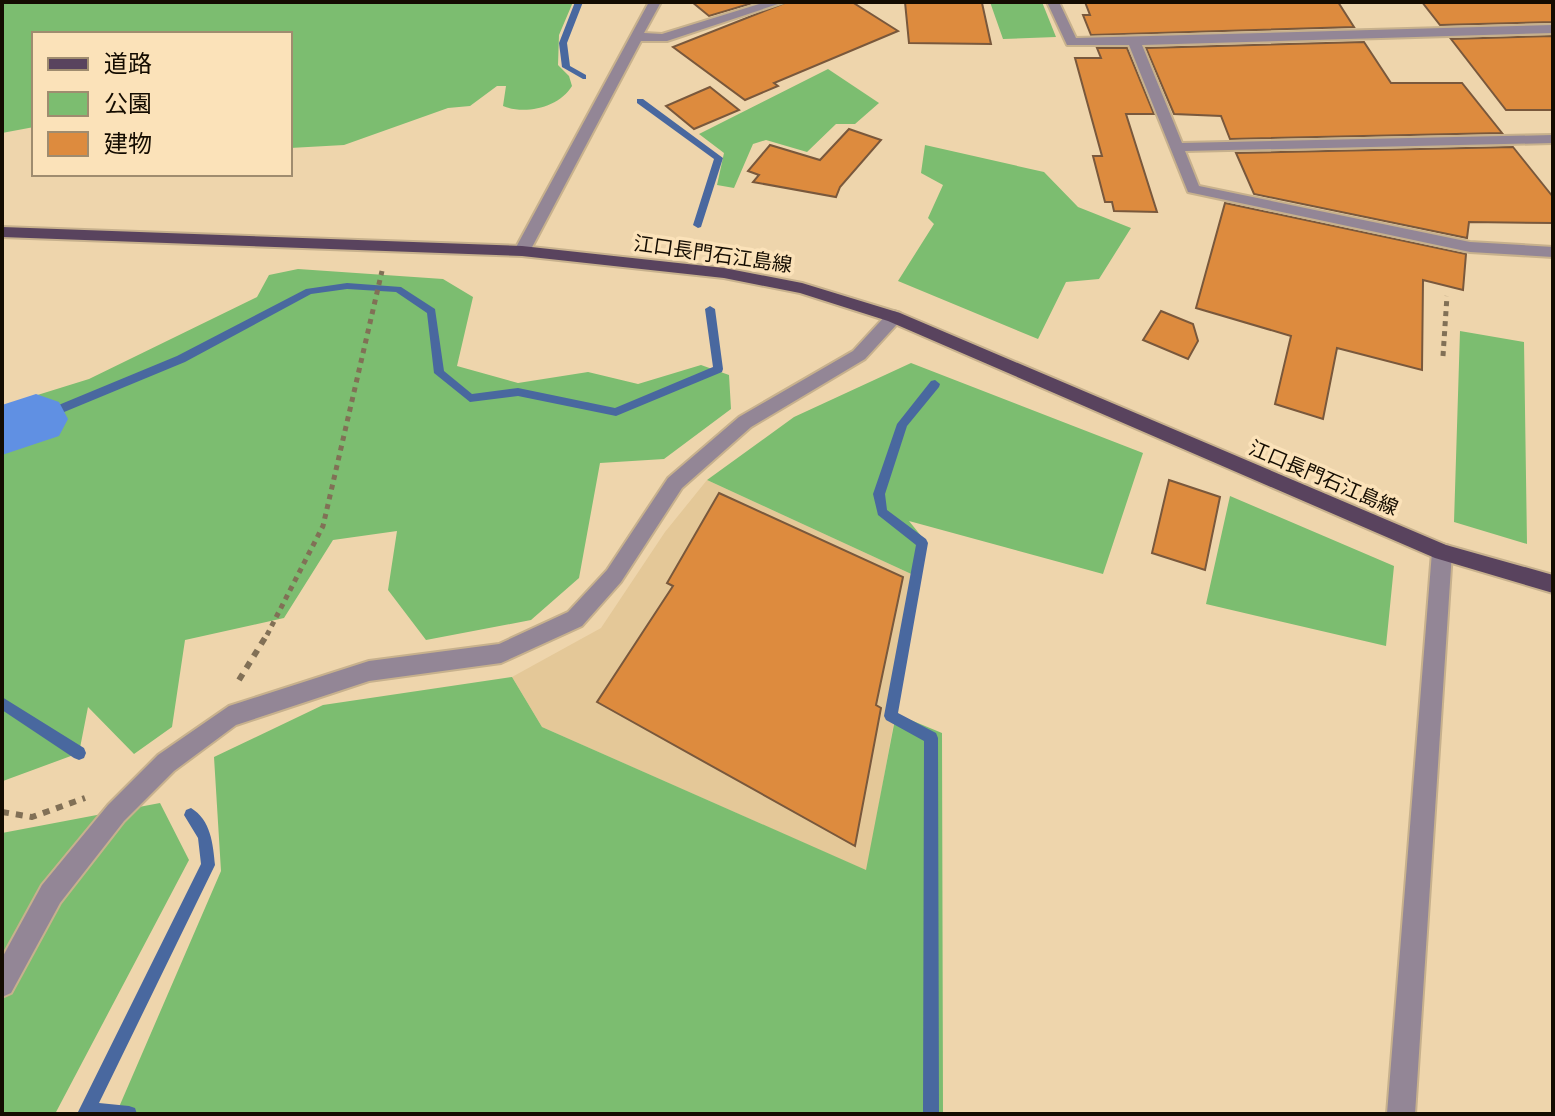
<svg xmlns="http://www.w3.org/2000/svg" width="1555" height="1116" viewBox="0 0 1555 1116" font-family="Commissioner,'Noto Sans JP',sans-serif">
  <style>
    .built { fill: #e4c898 }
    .green { fill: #7cbd70 }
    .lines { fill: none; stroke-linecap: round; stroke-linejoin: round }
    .stream { fill: #49689f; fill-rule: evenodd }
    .river { fill: #6090e3; fill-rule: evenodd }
    .building { fill: #dd8b3e; stroke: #79583c; stroke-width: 2 }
    .minor-casing { stroke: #c7b18d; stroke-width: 4 }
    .major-casing { stroke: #c7b18d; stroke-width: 4 }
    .path-far1 { stroke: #817056; stroke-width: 5; stroke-dasharray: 5 5; stroke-linecap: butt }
    .path { stroke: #817056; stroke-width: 6; stroke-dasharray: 7 7; stroke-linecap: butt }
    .minor { fill: #938696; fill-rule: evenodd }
    .major { fill: #59435e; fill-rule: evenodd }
    .labels { text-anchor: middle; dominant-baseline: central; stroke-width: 7; stroke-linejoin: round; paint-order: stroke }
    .street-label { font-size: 20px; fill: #140c01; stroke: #fbe2b9 }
  </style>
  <rect width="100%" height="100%" fill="#eed5ac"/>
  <path class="built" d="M 707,480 L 920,578 L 867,871 L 542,727 L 512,677 L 601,628 L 665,532 Z"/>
  <path class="green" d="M 2,2 L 573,2 L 559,35 L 558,65 L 569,76 L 572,86 C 559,108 524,115 503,106 L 506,86 L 497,86 L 470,106 L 448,108 L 344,145 L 290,148 L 290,34 L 34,34 L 34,127 L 2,133 Z
    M 990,2 L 1042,2 L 1056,37 L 1003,39 Z
    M 828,69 L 879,103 L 855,124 L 836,124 L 807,152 L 766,140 L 753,144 L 734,188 L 717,185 L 724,153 L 699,134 Z
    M 925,145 L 1044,172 L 1078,207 L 1131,228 L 1099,279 L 1066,282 L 1038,339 L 898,281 L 934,224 L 928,218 L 943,185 L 921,173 Z
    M 298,269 L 443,279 L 473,297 L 457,366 L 518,383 L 588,372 L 638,384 L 701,365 L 729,375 L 731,409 L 664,459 L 600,463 L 579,578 L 531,620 L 426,640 L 388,590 L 397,531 L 333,540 L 284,618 L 185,640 L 172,727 L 134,754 L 88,707 L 79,753 L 3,781 L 2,406 L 89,379 L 257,297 L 269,275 Z
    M 1460,331 L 1524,342 L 1527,544 L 1454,522 Z
    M 911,363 L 1143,453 L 1103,574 L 909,521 L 926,542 L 920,578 L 707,480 L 794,417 Z
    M 1230,496 L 1394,566 L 1386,646 L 1206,604 Z
    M 512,677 L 542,727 L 866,870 L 896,714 L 942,733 L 943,1114 L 116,1114 L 221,871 L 214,757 L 323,705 Z
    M 160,803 L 189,860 L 55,1114 L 2,1114 L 2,833 Z"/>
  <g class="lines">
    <path class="stream" d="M 575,2 L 583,2 L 567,43 L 570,66 L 586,75 L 586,79 L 583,79 L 562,67 L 559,43 Z
      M 637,99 L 643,99 L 723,158 L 701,227 L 698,228 L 693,225 L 714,159 L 637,103 Z
      M 347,283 L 401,287 L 435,309 L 444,371 L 472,394 L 518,388 L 615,408 L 713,367 L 705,309 L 710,306 L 715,309 L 723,369 L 722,372 L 616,416 L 518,396 L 470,402 L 434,373 L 427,313 L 396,292 L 347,289 L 311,294 L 185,362 L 40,422 L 36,423 L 31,419 L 32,416 L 177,356 L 306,289 Z
      M 935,380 L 940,384 L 939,387 L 907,426 L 885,494 L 887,510 L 926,539 L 928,543 L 898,713 L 936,733 L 938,738 L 939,1114 L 923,1114 L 924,741 L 886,720 L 884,716 L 916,545 L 878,515 L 873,494 L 897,424 L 931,381 Z
      M 2,697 L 84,748 L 86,753 L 84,758 L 79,760 L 74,758 L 2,710 Z
      M 191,808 C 211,820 213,844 215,865 L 99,1103 L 129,1106 L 135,1108 L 137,1114 L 77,1114 L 201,864 L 198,838 L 184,815 L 186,810 Z"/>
    <path class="river" d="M 36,394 L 59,402 L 68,419 L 59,436 L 2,455 L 2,405 Z"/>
  </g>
  <path class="building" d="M 692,2 L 756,2 L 709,16 Z
    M 787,2 L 852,2 L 898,31 L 774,83 L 778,86 L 745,100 L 673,47 Z
    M 905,2 L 982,3 L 991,44 L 909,43 Z
    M 1085,2 L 1338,2 L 1354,27 L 1091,35 L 1083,15 L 1090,15 Z
    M 1422,2 L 1553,2 L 1553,22 L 1440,25 Z
    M 1553,36 L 1553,110 L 1506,110 L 1451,39 Z
    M 1364,42 L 1391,83 L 1462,83 L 1502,133 L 1230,139 L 1221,116 L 1174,114 L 1146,48 Z
    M 1097,48 L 1127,48 L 1154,114 L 1126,114 L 1157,212 L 1114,211 L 1112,202 L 1105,202 L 1093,156 L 1102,156 L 1075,58 L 1101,58 Z
    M 710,87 L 739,110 L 694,129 L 666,106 Z
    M 849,129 L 881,140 L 840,187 L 836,197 L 753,182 L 759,175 L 748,171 L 770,145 L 820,160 Z
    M 1513,147 L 1553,197 L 1553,223 L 1469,222 L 1467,238 L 1254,194 L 1236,153 Z
    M 1225,203 L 1466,254 L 1463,290 L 1423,280 L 1422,370 L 1337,348 L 1323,419 L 1275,404 L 1291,336 L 1196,308 Z
    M 1161,311 L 1193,324 L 1198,341 L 1188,359 L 1143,340 Z
    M 1169,480 L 1220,497 L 1205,570 L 1152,553 Z
    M 719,493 L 903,577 L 876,705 L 881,708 L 855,846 L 597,702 L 673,586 L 667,583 Z"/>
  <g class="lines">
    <defs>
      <path id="minor" d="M 649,2 L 661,2 L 644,33 L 662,34 L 766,2 L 784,2 L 667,41 L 641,41 L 530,251 L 528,255 L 516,255 L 514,251 Z
        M 1047,2 L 1059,2 L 1076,38 L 1553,25 L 1553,33 L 1142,45 L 1182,143 L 1553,135 L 1553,143 L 1185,151 L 1199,186 L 1470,242 L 1553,247 L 1553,257 L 1470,252 L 1188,192 L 1129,45 L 1067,45 Z
        M 894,311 L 900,313 L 900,321 L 865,359 L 751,427 L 682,488 L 621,582 L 582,626 L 501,663 L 369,681 L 236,725 L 174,771 L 124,821 L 60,903 L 11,993 L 2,997 L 2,958 L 42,885 L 108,805 L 158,755 L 229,706 L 369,661 L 499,644 L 568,612 L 607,570 L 668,478 L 739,417 L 853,351 L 888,313 Z
        M 1442,544 L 1449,546 L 1452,552 L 1415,1114 L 1387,1114 L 1432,552 L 1435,546 Z"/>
      <path id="major" d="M 2,227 L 522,246 L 724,268 L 802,283 L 900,313 L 1446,545 L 1553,575 L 1553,593 L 1435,558 L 888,321 L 800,293 L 724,278 L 522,256 L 2,237 Z"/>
    </defs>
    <use href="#minor" class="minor-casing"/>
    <use href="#major" class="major-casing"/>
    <path class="path-far1" d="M 1443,356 L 1447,296
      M 267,635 L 323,526 L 382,271"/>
    <path class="path" d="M 239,680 L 268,633
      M 2,812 L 32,817 L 85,798"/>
    <use href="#minor" class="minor"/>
    <use href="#major" class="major"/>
  </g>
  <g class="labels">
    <g class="street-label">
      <text transform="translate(713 253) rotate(8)">江口長門石江島線</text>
      <text transform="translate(1324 477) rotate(23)">江口長門石江島線</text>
    </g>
  </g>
  <rect width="1555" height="1116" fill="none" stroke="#140c01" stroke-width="8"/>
  <rect x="32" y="32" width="260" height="144" fill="#fbe2b9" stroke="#9f8c6f" stroke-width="2"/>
  <rect x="48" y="58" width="40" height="12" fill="#59435e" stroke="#9f8c6f" stroke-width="2"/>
  <text x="104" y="72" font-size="24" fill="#140c01">道路</text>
  <rect x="48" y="92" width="40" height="24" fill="#7cbd70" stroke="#9f8c6f" stroke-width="2"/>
  <text x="104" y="112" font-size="24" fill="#140c01">公園</text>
  <rect x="48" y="132" width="40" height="24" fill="#dd8b3e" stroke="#9f8c6f" stroke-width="2"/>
  <text x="104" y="152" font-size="24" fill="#140c01">建物</text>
</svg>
